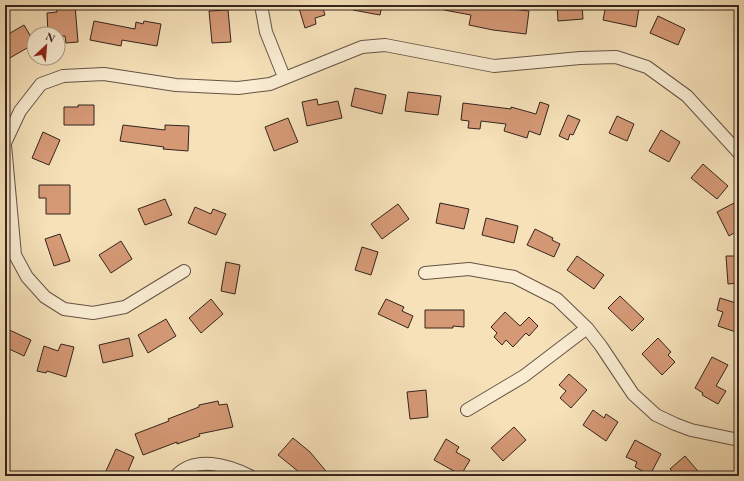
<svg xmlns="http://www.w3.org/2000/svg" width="744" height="481" viewBox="0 0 744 481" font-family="'EB Garamond',serif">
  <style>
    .building { fill: #d59976; stroke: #35241e }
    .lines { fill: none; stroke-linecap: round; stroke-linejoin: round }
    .minor-casing { stroke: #655345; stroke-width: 14 }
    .minor { stroke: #f9ecd2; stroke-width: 12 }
  </style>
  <rect width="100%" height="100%" fill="#f6e1b9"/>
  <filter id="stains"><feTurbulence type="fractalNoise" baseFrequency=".005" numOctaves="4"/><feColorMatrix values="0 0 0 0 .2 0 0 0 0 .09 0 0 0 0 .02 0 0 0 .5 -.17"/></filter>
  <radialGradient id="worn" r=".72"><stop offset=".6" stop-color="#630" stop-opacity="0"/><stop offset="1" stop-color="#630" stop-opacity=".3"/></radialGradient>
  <path class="building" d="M 56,5 L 75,5 L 78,42 L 66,43 L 65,36 L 58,36 L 58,34 L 48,34 L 47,13 L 57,12 Z
    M 298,5 L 322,5 L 325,15 L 315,18 L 316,24 L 305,28 Z
    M 353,5 L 382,5 L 380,15 L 353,10 Z
    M 445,5 L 480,5 L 529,11 L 526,34 L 493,30 L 469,25 L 471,15 L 444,10 Z
    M 582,5 L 583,19 L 558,21 L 557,6 Z
    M 606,5 L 623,5 L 639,8 L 636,27 L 603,20 Z
    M 228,10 L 231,42 L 212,43 L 209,11 Z
    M 658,16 L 685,29 L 678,45 L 650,33 Z
    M 94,21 L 135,29 L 136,22 L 143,24 L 144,21 L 161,24 L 157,46 L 122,40 L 121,46 L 90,40 Z
    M 24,25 L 34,42 L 34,44 L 8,59 L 5,54 L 5,36 Z
    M 355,88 L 386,95 L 382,114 L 351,106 Z
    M 408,92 L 441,96 L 438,115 L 405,111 Z
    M 317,99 L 318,105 L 338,101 L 342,118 L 307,126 L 302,102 Z
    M 540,102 L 549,105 L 540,135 L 529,131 L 527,138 L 504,131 L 506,124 L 481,121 L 480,129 L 468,128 L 469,121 L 461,120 L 463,103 L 511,109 L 511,107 L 536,114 Z
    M 78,105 L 94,105 L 94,125 L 64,125 L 64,107 L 78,107 Z
    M 568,115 L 580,120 L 573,135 L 570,134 L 568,140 L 559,136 Z
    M 617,116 L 634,124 L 627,141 L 609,133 Z
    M 288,118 L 298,142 L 274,151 L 265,127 Z
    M 123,125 L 165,130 L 165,125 L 189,126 L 188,151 L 163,149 L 164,147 L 120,141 Z
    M 661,130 L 680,142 L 669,162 L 649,151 Z
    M 43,132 L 60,140 L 49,165 L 32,158 Z
    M 703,164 L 728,186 L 717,199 L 691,178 Z
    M 39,185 L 70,185 L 70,214 L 46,214 L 46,198 L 39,198 Z
    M 165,199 L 172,215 L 145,225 L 138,209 Z
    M 440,203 L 469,209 L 464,229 L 436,223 Z
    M 734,203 L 739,212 L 739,230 L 729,236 L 717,212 Z
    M 398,204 L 409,219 L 382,239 L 371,224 Z
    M 195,207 L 211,214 L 213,209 L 226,214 L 216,235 L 188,223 Z
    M 486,218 L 518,226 L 514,243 L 482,235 Z
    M 535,229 L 553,238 L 552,240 L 560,244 L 554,257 L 527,245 Z
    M 60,234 L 70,261 L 54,266 L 45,239 Z
    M 121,241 L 132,259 L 111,273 L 99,255 Z
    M 362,247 L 378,252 L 371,275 L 355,270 Z
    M 577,256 L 604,275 L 594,289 L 567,270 Z
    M 726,256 L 739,256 L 739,283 L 728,284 Z
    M 226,262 L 240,265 L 235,294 L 221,291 Z
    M 620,296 L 644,319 L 632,331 L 608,308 Z
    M 720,298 L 739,304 L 739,333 L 718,326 L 723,312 L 717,310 Z
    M 211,299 L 223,314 L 201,333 L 189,318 Z
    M 386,299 L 404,307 L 402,311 L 413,316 L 408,328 L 378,314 Z
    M 425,310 L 464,310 L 464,327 L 453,326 L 453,328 L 425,328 Z
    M 505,312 L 520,326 L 529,317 L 538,326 L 529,336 L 526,333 L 513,347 L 506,340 L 502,345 L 494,337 L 497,333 L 491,327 Z
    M 166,319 L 176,336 L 148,353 L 138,335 Z
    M 5,328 L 31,340 L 24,356 L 5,347 Z
    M 129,338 L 133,356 L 103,363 L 99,345 Z
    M 658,338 L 671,352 L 668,355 L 675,362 L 662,375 L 642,354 Z
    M 61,344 L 74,347 L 66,377 L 47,371 L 46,373 L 37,371 L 44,346 L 58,351 Z
    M 712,357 L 728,365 L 716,386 L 726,391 L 718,404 L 702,395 L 703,393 L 695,388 Z
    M 569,374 L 587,390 L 571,408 L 560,398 L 566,391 L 559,385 Z
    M 426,390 L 428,417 L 410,419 L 407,392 Z
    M 218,401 L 219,405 L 227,404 L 233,427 L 199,434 L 200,436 L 177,444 L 177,442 L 143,455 L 135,434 L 169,421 L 168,419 L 199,407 L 199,405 Z
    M 593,410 L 604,418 L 606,414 L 618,422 L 606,441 L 583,425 Z
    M 514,427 L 526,440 L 503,461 L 491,448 Z
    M 293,438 L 310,452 L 330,476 L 304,476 L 278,455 Z
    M 446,439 L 459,447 L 456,452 L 470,460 L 461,475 L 434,460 Z
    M 635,440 L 661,454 L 650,475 L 635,467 L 637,462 L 626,457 Z
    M 116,449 L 134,457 L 126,476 L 117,476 L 106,471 Z
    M 685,456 L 702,476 L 677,476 L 670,469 Z"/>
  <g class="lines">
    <defs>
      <path id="minor" d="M 261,5 L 266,32 L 284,77
        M 5,143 L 20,111 L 41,84 L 63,76 L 104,74 L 176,85 L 238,88 L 270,84 L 362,47 L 385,45 L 494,66 L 580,58 L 616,57 L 647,67 L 687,96 L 739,153
        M 5,145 L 15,255 L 27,277 L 45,297 L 64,309 L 93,313 L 125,307 L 184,271
        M 425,273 L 469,269 L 514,277 L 557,299 L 587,328 L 601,346 L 633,394 L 656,415 L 675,424 L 691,430 L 739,440
        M 467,410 L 524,376 L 587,328
        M 176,476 C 195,455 228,465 250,476"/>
    </defs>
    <use href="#minor" class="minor-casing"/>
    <use href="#minor" class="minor"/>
  </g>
  <rect width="744" height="481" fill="none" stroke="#f6e1b9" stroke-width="20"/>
  <rect x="6" y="6" width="732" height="469" fill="none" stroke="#35241e" stroke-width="2"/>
  <rect x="10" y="10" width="724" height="461" fill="none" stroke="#35241e"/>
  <g transform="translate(46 46) rotate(26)"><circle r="19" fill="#f9ecd2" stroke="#ab9c8a"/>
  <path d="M0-3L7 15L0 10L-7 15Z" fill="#8f2418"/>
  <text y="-6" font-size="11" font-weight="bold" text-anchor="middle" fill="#35241e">N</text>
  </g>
  <rect width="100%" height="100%" filter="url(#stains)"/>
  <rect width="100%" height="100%" fill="url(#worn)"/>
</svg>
